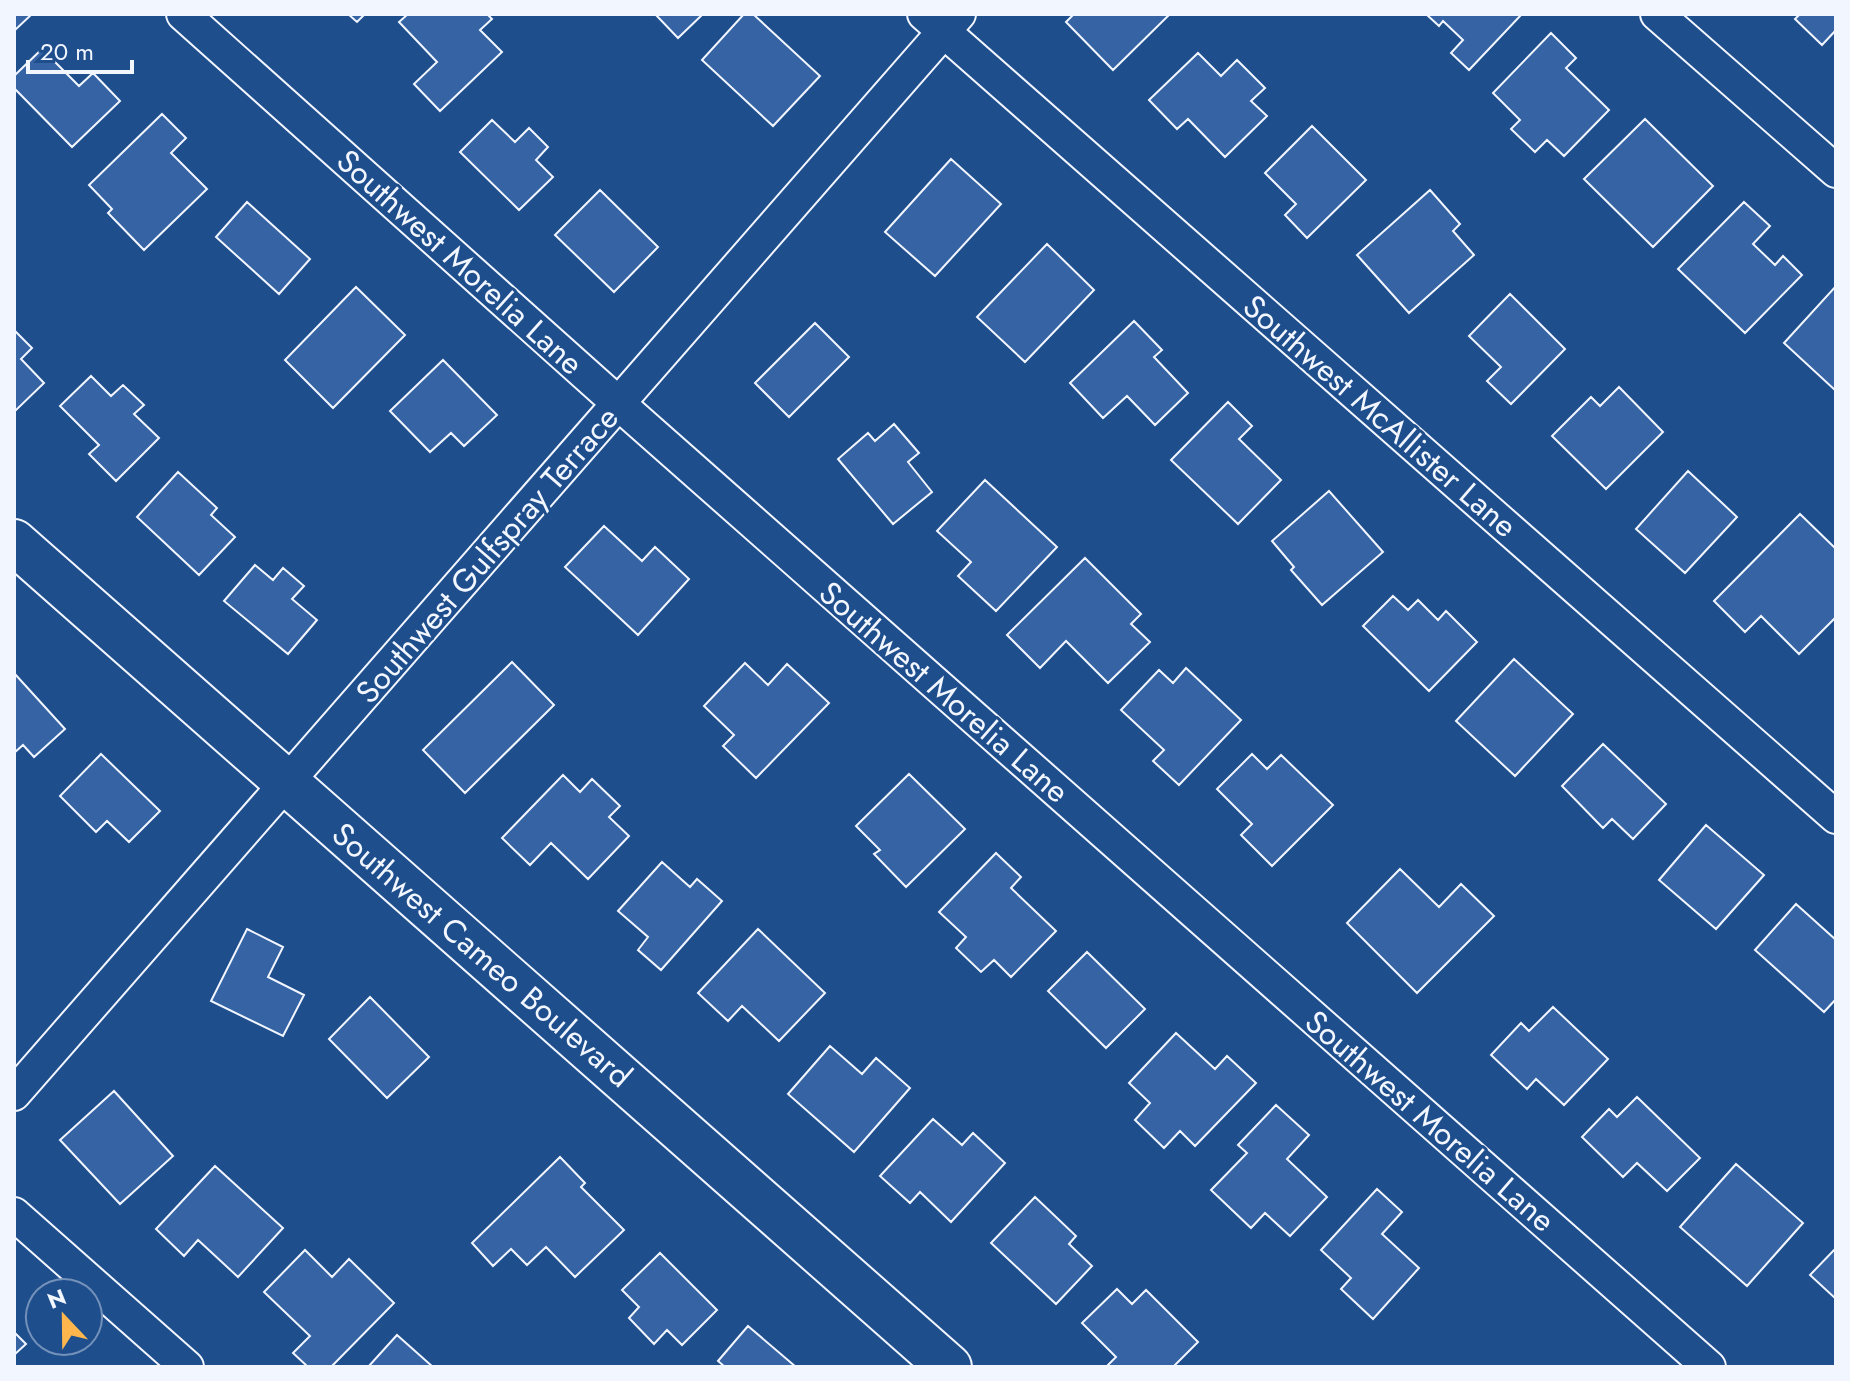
<svg xmlns="http://www.w3.org/2000/svg" width="1850" height="1381" viewBox="0 0 1850 1381" font-family="Jost,sans-serif">
  <style>
    .building { fill: #3563a3; stroke: #f2f6ff; stroke-width: 2 }
    .lines { fill: none; stroke-linecap: round; stroke-linejoin: round }
    .street-casing { stroke: #f2f6ff; stroke-width: 36 }
    .secondary-casing { stroke: #f2f6ff; stroke-width: 48 }
    .street { stroke: #1f4e8c; stroke-width: 32 }
    .secondary { stroke: #1f4e8c; stroke-width: 44 }
    .labels { text-anchor: middle; dominant-baseline: central; stroke-width: 6; stroke-linejoin: round; paint-order: stroke }
    .street-label { font-size: 32px; fill: #f2f6ff; stroke: #1f4e8c }
  </style>
  <rect width="100%" height="100%" fill="#1f4e8c"/>
  <path class="building" d="M 14,14 L 32,14 L 14,31 Z
    M 348,14 L 365,14 L 357,22 Z
    M 408,14 L 487,14 L 492,19 L 480,30 L 502,52 L 440,111 L 414,84 L 437,62 L 399,22 Z
    M 655,14 L 703,14 L 678,38 Z
    M 744,14 L 753,14 L 820,76 L 773,126 L 702,60 Z
    M 1074,14 L 1170,14 L 1113,70 L 1066,22 Z
    M 1426,14 L 1522,14 L 1469,70 L 1451,53 L 1463,40 L 1443,21 L 1439,26 Z
    M 1800,14 L 1836,14 L 1836,30 L 1822,45 L 1795,19 Z
    M 1551,33 L 1576,58 L 1566,68 L 1609,110 L 1564,156 L 1547,140 L 1535,152 L 1511,129 L 1520,120 L 1493,93 Z
    M 42,49 L 79,86 L 93,73 L 120,101 L 72,147 L 14,88 L 14,76 Z
    M 1198,53 L 1221,76 L 1237,60 L 1265,88 L 1251,101 L 1267,116 L 1225,157 L 1188,119 L 1177,129 L 1149,100 Z
    M 162,114 L 186,138 L 171,153 L 207,189 L 144,250 L 108,213 L 112,209 L 89,185 Z
    M 1645,119 L 1713,186 L 1653,247 L 1584,179 Z
    M 492,120 L 515,142 L 529,128 L 548,147 L 536,160 L 553,177 L 519,210 L 460,152 Z
    M 1312,126 L 1366,180 L 1307,238 L 1285,215 L 1296,204 L 1265,173 Z
    M 951,159 L 1001,204 L 935,276 L 885,232 Z
    M 600,190 L 658,247 L 614,292 L 555,235 Z
    M 1430,190 L 1460,224 L 1453,231 L 1474,255 L 1409,313 L 1357,255 Z
    M 247,202 L 310,259 L 279,294 L 216,237 Z
    M 1744,202 L 1770,226 L 1753,244 L 1775,265 L 1783,256 L 1802,275 L 1745,333 L 1678,269 Z
    M 1047,244 L 1094,290 L 1025,362 L 977,317 Z
    M 1836,286 L 1836,391 L 1784,343 Z
    M 356,287 L 405,335 L 333,408 L 285,360 Z
    M 1510,294 L 1565,349 L 1511,404 L 1487,381 L 1501,367 L 1469,336 Z
    M 1134,321 L 1162,350 L 1154,357 L 1188,393 L 1155,425 L 1127,396 L 1103,418 L 1070,383 Z
    M 815,323 L 849,357 L 789,417 L 755,383 Z
    M 14,330 L 32,348 L 21,359 L 44,383 L 14,412 Z
    M 443,360 L 497,415 L 464,446 L 451,433 L 430,452 L 390,411 Z
    M 91,376 L 111,396 L 123,385 L 144,405 L 134,414 L 159,438 L 116,481 L 89,454 L 99,445 L 60,406 Z
    M 1619,387 L 1663,432 L 1606,489 L 1552,436 L 1591,397 L 1600,406 Z
    M 1228,402 L 1252,426 L 1239,439 L 1281,480 L 1238,524 L 1171,460 Z
    M 894,424 L 919,453 L 908,462 L 932,492 L 893,524 L 838,459 L 868,433 L 875,441 Z
    M 1688,471 L 1737,517 L 1685,573 L 1636,529 Z
    M 178,472 L 217,508 L 211,515 L 235,537 L 199,575 L 137,517 Z
    M 985,480 L 1057,547 L 996,611 L 958,576 L 971,562 L 937,531 Z
    M 1329,491 L 1383,552 L 1322,605 L 1291,570 L 1294,567 L 1272,541 Z
    M 1800,514 L 1836,549 L 1836,617 L 1799,654 L 1761,616 L 1745,632 L 1714,601 Z
    M 604,526 L 642,561 L 655,547 L 689,579 L 638,635 L 565,567 Z
    M 1085,558 L 1141,614 L 1131,624 L 1150,642 L 1108,683 L 1066,641 L 1040,668 L 1007,635 Z
    M 255,565 L 273,580 L 283,568 L 304,586 L 292,599 L 317,620 L 288,654 L 224,601 Z
    M 1393,596 L 1408,610 L 1418,600 L 1438,620 L 1446,611 L 1477,642 L 1429,691 L 1363,626 Z
    M 1514,659 L 1573,714 L 1515,776 L 1456,721 Z
    M 512,662 L 554,705 L 465,793 L 423,750 Z
    M 745,663 L 768,685 L 787,664 L 829,703 L 756,778 L 723,746 L 734,735 L 704,706 Z
    M 1186,668 L 1241,720 L 1179,785 L 1153,761 L 1164,750 L 1121,710 L 1159,670 L 1173,683 Z
    M 14,673 L 65,729 L 34,757 L 23,745 L 14,753 Z
    M 1603,744 L 1666,804 L 1633,839 L 1612,819 L 1603,828 L 1562,786 Z
    M 101,754 L 160,811 L 129,842 L 107,821 L 96,832 L 60,796 Z
    M 1252,754 L 1267,769 L 1281,755 L 1333,805 L 1272,866 L 1241,835 L 1252,824 L 1217,789 Z
    M 909,774 L 965,829 L 906,887 L 874,854 L 880,850 L 856,826 Z
    M 563,775 L 580,792 L 592,779 L 620,806 L 609,817 L 629,836 L 588,879 L 551,843 L 530,865 L 502,838 Z
    M 1706,825 L 1764,875 L 1716,929 L 1659,880 Z
    M 996,853 L 1021,877 L 1011,888 L 1056,931 L 1011,977 L 994,960 L 981,972 L 956,948 L 966,937 L 939,912 Z
    M 662,862 L 690,887 L 697,879 L 722,901 L 661,970 L 638,950 L 648,937 L 618,911 Z
    M 1400,869 L 1439,907 L 1461,884 L 1494,916 L 1417,993 L 1347,923 Z
    M 1796,904 L 1836,940 L 1836,999 L 1824,1012 L 1755,950 Z
    M 247,929 L 283,947 L 268,977 L 304,995 L 283,1036 L 211,1001 Z
    M 758,929 L 825,993 L 779,1041 L 742,1006 L 728,1021 L 698,993 Z
    M 1087,952 L 1145,1009 L 1106,1048 L 1048,991 Z
    M 370,997 L 429,1057 L 387,1098 L 329,1039 Z
    M 1553,1007 L 1608,1059 L 1564,1105 L 1536,1079 L 1527,1089 L 1491,1055 L 1521,1023 L 1529,1031 Z
    M 1176,1033 L 1215,1069 L 1227,1056 L 1256,1083 L 1195,1146 L 1180,1131 L 1164,1148 L 1135,1120 L 1150,1103 L 1129,1083 Z
    M 830,1046 L 862,1074 L 876,1058 L 910,1088 L 854,1152 L 788,1094 Z
    M 114,1091 L 173,1156 L 120,1204 L 60,1140 Z
    M 1637,1097 L 1700,1158 L 1667,1191 L 1637,1163 L 1623,1177 L 1582,1137 L 1609,1109 L 1617,1117 Z
    M 1276,1105 L 1309,1135 L 1287,1159 L 1327,1197 L 1290,1236 L 1265,1213 L 1251,1228 L 1211,1190 L 1247,1153 L 1238,1145 Z
    M 933,1119 L 962,1145 L 973,1133 L 1005,1163 L 951,1222 L 920,1192 L 910,1203 L 880,1176 Z
    M 560,1157 L 585,1183 L 581,1187 L 624,1230 L 575,1277 L 546,1247 L 527,1265 L 511,1249 L 493,1266 L 472,1243 Z
    M 1736,1164 L 1803,1223 L 1747,1286 L 1680,1227 Z
    M 215,1166 L 283,1228 L 238,1277 L 198,1240 L 184,1256 L 156,1229 Z
    M 1377,1189 L 1402,1212 L 1382,1234 L 1419,1268 L 1373,1319 L 1341,1289 L 1351,1278 L 1321,1250 Z
    M 1035,1197 L 1076,1236 L 1069,1244 L 1092,1266 L 1056,1304 L 991,1243 Z
    M 1836,1248 L 1836,1299 L 1810,1275 Z
    M 305,1250 L 332,1277 L 349,1259 L 394,1303 L 331,1367 L 308,1367 L 293,1353 L 310,1336 L 264,1292 Z
    M 660,1253 L 717,1310 L 682,1345 L 667,1330 L 654,1344 L 629,1318 L 639,1307 L 622,1290 Z
    M 1117,1289 L 1132,1304 L 1146,1290 L 1198,1342 L 1173,1367 L 1106,1367 L 1116,1357 L 1082,1323 Z
    M 748,1326 L 796,1367 L 725,1367 L 718,1361 Z
    M 14,1332 L 26,1344 L 14,1355 Z
    M 397,1335 L 433,1367 L 368,1367 Z"/>
  <g class="lines">
    <defs>
      <path id="street" d="M 183,14 L 619,404 L 1709,1367
        M 924,14 L 1836,817
        M 1657,14 L 1836,171
        M 14,1094 L 959,14
        M 14,1214 L 187,1367"/>
      <path id="secondary" d="M 14,542 L 949,1367"/>
    </defs>
    <use href="#street" class="street-casing"/>
    <use href="#secondary" class="secondary-casing"/>
    <use href="#street" class="street"/>
    <use href="#secondary" class="secondary"/>
  </g>
  <g class="labels">
    <g class="street-label">
      <text transform="translate(460 262) rotate(42)">Southwest Morelia Lane</text>
      <text transform="translate(1380 416) rotate(41)">Southwest McAllister Lane</text>
      <text transform="translate(487 555) rotate(-49)">Southwest Gulfspray Terrace</text>
      <text transform="translate(944 692) rotate(41)">Southwest Morelia Lane</text>
      <text transform="translate(482 955) rotate(41)">Southwest Cameo Boulevard</text>
      <text transform="translate(1430 1121) rotate(41)">Southwest Morelia Lane</text>
    </g>
  </g>
  <rect width="1850" height="1381" fill="none" stroke="#f2f6ff" stroke-width="32"/>
  <g transform="translate(64 1317) rotate(338)"><circle r="38" fill="#1f4e8c" stroke="#7391ba" stroke-width="2"/>
  <path d="M0-6L14 30L0 20L-14 30Z" fill="#ffb74d"/>
  <text y="-12" font-size="22" font-weight="bold" text-anchor="middle" fill="#f2f6ff">N</text>
  </g>
  <path d="M28 60v12h104v-12" fill="none" stroke="#f2f6ff" stroke-width="4"/>
  <text x="40" y="60" font-size="24" fill="#f2f6ff" stroke="#1f4e8c" stroke-width="6" paint-order="stroke">20 m</text>
</svg>
